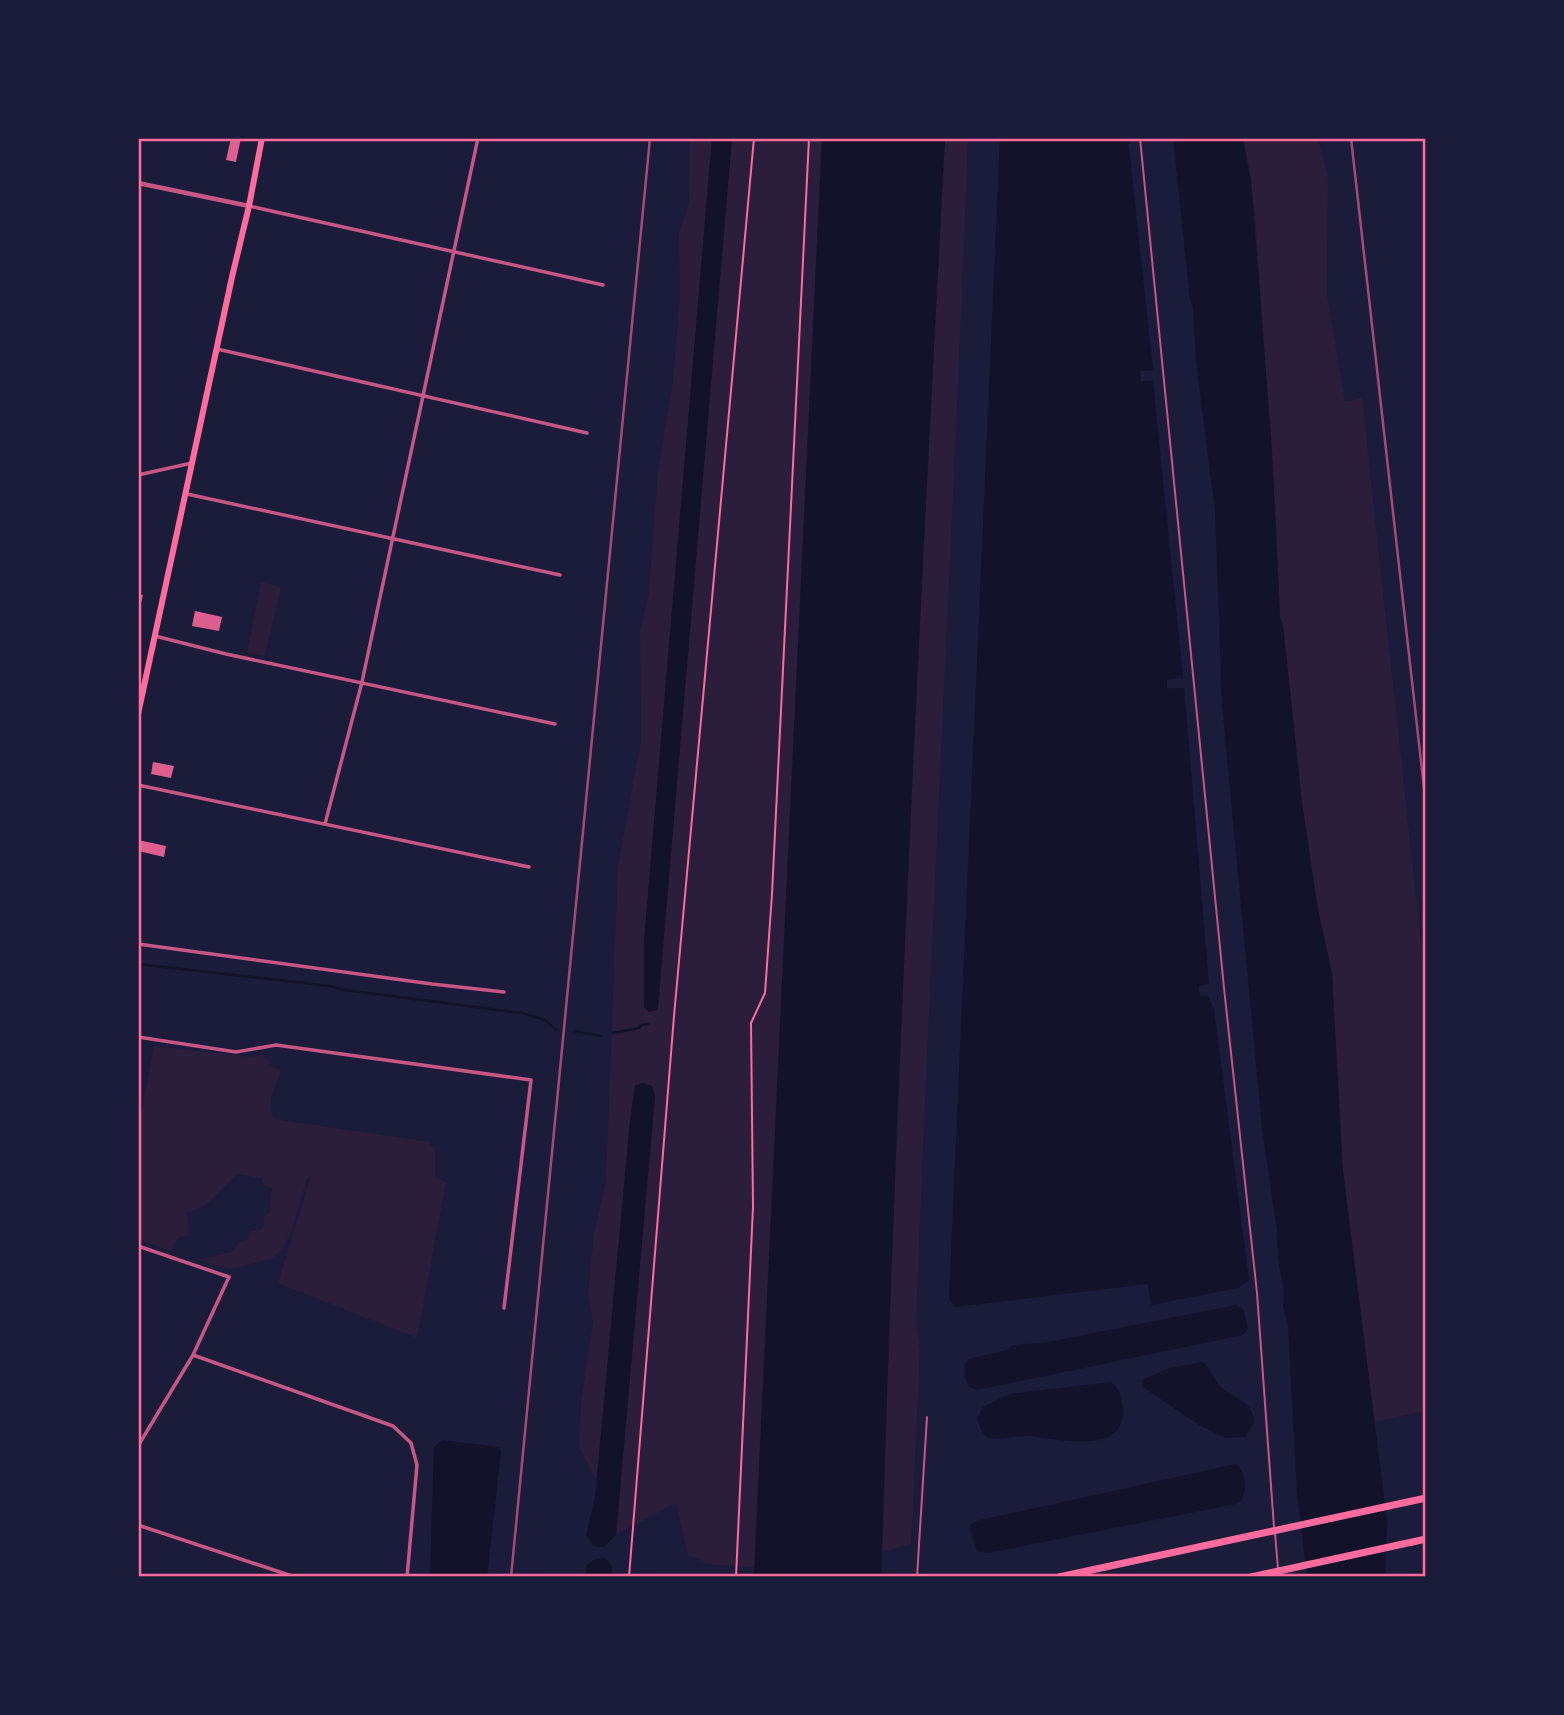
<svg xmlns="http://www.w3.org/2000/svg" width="1564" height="1715" viewBox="0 0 1564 1715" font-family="'Libre Baskerville',serif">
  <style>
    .green { fill: #2a1e3b }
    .water { fill: #12122b }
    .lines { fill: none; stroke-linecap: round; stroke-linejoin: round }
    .stream { stroke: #12122b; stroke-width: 2.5 }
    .building { fill: #dd5f8e }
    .path { stroke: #ff6b9d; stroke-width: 2 }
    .service { stroke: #c65784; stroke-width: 2 }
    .minor { stroke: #c65784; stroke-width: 3.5 }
    .tertiary { stroke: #c65784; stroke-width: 4.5 }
    .primary { stroke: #ff6b9d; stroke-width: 6 }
    .motorway { stroke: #ff6b9d; stroke-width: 7 }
    .rail { stroke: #a44b75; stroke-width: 2.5 }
    .neatline { fill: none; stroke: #ff6b9d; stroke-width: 2.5 }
  </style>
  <rect width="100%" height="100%" fill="#1b1b3a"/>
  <path class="green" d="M 690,138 L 712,138 L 644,941 L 656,1010 L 732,138 L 822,138 L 754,1567 L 711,1565 L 688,1555 L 676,1503 L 616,1535 L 655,1096 L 652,1086 L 615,1274 L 607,1381 L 596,1481 L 579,1446 L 581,1403 L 593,1322 L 588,1294 L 594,1233 L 606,1182 L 618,866 L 641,741 L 640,631 L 649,593 L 658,470 L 673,381 L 680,297 L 679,233 L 689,203 Z
    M 945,138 L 968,138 C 953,533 931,927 916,1322 L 920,1350 L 911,1544 L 882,1552 C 896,1080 920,609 945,138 Z
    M 1243,138 L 1318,138 L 1328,178 L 1327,294 L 1345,402 L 1362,398 L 1426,989 L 1426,1411 L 1373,1422 L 1340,1143 L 1332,973 L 1318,910 L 1302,803 L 1283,626 L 1280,617 L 1276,522 L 1255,213 Z
    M 261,582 L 281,587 L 265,656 L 247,653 Z
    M 154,1046 L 252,1057 L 263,1054 L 270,1062 L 268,1066 L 281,1070 C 276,1088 265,1100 274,1119 L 430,1142 L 430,1146 L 435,1147 L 435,1177 L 446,1182 L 417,1338 L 278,1283 L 311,1176 L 307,1179 L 291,1232 L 281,1251 L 271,1259 L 231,1269 L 198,1260 L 234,1251 L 237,1244 C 245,1240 250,1242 251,1231 L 259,1230 L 264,1225 L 264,1217 L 270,1211 L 272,1188 L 263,1184 L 261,1178 L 237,1174 L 206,1205 L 187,1213 L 189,1236 L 180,1237 L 174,1243 L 173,1252 L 138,1239 L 138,1132 Z"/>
  <path class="water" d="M 712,138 L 732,138 L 658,1007 L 656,1010 L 649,1012 L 644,1007 L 644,941 Z
    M 822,138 L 945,138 C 920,609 896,1080 882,1552 L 881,1577 L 754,1577 Z
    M 1000,138 L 1128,138 L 1153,370 L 1140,371 L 1141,381 L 1153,381 L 1183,678 L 1167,680 L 1167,689 L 1184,688 L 1209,984 L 1198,986 L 1200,996 L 1207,995 L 1214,1009 L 1249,1280 L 1238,1288 L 1151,1305 L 1148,1284 L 955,1307 L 949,1299 Z
    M 1173,138 L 1243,138 L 1251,180 L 1272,450 L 1280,617 L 1283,625 L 1302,803 L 1318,910 L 1332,973 L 1343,1172 L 1387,1520 L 1385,1577 L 1307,1577 L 1297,1493 L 1288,1325 L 1283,1306 L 1283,1284 L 1278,1260 L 1277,1231 L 1262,1128 L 1222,704 L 1215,511 L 1196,361 L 1193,307 L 1190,300 Z
    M 643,1083 L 652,1086 L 655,1096 L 616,1535 L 604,1547 L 593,1546 L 586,1535 L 595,1498 L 630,1120 L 635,1085 Z
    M 1236,1305 L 1244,1310 L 1248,1329 L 1243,1335 L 977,1390 L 969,1387 L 964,1374 L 965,1364 L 969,1359 L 1007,1350 L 1013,1345 L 1043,1343 Z
    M 1203,1362 C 1210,1369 1213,1378 1220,1386 C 1233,1400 1253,1399 1254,1422 L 1245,1437 L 1226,1438 L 1199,1425 L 1143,1387 L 1142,1380 L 1169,1368 Z
    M 1111,1382 C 1121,1390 1122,1398 1123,1411 C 1123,1458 1054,1437 1026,1436 C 1015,1436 999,1441 988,1437 C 981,1433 980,1426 977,1419 L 983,1407 L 1010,1394 Z
    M 442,1440 L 499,1447 L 501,1452 L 487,1577 L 430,1577 L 434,1447 Z
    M 1236,1464 C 1247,1475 1247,1486 1242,1500 L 1235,1504 L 989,1553 L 977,1551 L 969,1526 L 976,1521 Z
    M 605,1558 L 612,1566 L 612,1577 L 586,1577 L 586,1566 L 595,1559 Z"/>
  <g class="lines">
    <path class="stream" d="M 138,964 L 329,986 L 345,990 L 522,1013 L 545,1020 L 556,1030
      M 574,1031 L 601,1036
      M 613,1033 L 639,1028 L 641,1025 L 648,1024"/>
  </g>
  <path class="building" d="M 231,138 L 241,138 L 236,162 L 226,160 Z
    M 138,594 L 143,595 L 139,611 L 138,611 Z
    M 195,611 L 222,617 L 219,631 L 192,626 Z
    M 153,762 L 174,766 L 171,778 L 151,774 Z
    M 138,840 L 166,846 L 164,857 L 138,851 Z"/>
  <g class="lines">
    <path class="path" d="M 629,1577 L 674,1016 L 754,138
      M 736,1577 L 753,1207 L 751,1023 L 765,993 L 772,894 L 809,138"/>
    <path class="service" d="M 1140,138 L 1224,988 L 1257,1293 L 1274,1527
      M 1275,1533 L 1278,1569
      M 917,1577 L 927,1417"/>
    <path class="minor" d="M 249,206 L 603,285
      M 217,349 L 587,433
      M 138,475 L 192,463
      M 187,494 L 560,575
      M 155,636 L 226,654 L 555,724
      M 138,785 L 529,867
      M 325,824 L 362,682 L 478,138
      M 138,944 L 432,984 L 504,992
      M 138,1037 L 236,1052 L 276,1045 L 531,1080 L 504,1308
      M 138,1246 L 229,1277 L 193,1355 L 138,1446
      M 193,1355 L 393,1426 L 411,1443 L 417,1465 L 407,1577
      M 138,1525 L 295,1577"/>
    <path class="tertiary" d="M 138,183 L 249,206"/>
    <path class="primary" d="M 138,714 L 232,277 L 249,206 L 262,138"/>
    <path class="motorway" d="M 1059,1577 L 1426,1498
      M 1251,1577 L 1426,1539"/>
    <path class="rail" d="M 1351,138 L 1426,806
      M 511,1577 L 650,138"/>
  </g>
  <rect width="1564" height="1715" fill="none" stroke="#1b1b3a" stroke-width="280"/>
  <rect x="140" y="140" width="1284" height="1435" class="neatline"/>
</svg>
